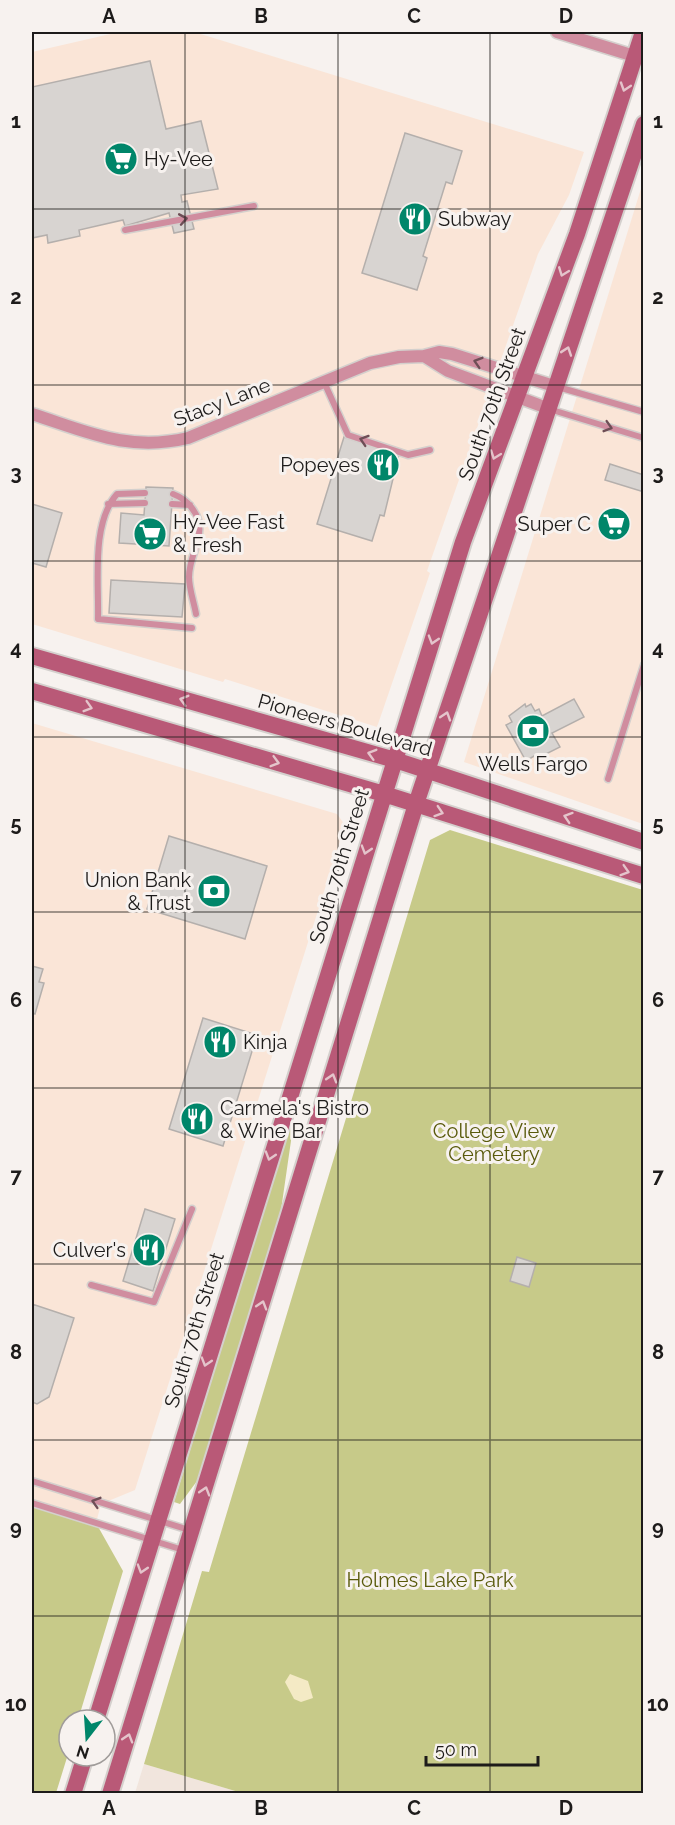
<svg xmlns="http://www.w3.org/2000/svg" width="675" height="1825" viewBox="0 0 675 1825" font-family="Raleway,sans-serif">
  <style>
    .commercial { fill: #fae5d7 }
    .built { fill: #f1e5dd }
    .green { fill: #c7ca89 }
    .sand { fill: #f4eac5 }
    .building { fill: #d8d4d1; stroke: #b4afac; stroke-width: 1.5 }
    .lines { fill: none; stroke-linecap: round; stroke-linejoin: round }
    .service-casing { stroke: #d4d0cd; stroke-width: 9 }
    .minor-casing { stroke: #d4d0cd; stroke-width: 15 }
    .secondary-casing { stroke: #d4d0cd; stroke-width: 20 }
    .service { stroke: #d08d9f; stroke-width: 6 }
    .minor { stroke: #d08d9f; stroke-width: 12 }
    .secondary { stroke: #b95977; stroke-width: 16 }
    .oneway { stroke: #e4c4cb }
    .oneway2 { stroke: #6e4e56 }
    .grid { fill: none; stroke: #1d1b1a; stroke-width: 1.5; stroke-opacity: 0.55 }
    .labels { text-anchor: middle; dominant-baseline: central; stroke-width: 6; stroke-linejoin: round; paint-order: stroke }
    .poi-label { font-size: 20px; fill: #1d1b1a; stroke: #f7f2ef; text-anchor: start }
    .street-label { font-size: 20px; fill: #1d1b1a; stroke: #f7f2ef }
    .park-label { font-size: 20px; fill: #595a0b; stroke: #f7f2ef }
    .neatline { fill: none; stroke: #1d1b1a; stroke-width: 2 }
    .grid-label { font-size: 20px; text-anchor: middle; font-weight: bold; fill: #1d1b1a }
  </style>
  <rect width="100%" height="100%" fill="#f7f2ef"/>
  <path class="commercial" d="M 119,32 L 194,32 L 584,152 L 569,195 L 538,254 L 427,571 L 430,573 L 377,727 L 225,679 L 223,682 L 32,624 L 32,52 Z
    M 643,182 L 643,824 L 464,762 Z
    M 32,723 L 337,814 L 345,825 L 135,1490 L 101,1504 L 96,1523 L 32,1503 Z"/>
  <path class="built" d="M 144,1764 L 242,1793 L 135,1793 Z"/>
  <path class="green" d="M 450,830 L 643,890 L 643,1793 L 242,1793 L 144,1764 L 202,1571 L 209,1572 L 430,840 Z
    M 290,1126 L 293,1127 L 280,1217 L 200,1477 L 180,1504 L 174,1502 Z
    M 32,1503 L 96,1523 L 123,1571 L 78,1720 L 69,1720 L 69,1751 L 56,1793 L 32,1793 Z"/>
  <path class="sand" d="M 290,1674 L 308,1681 L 313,1698 L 301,1702 L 294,1699 L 285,1682 Z"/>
  <path class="building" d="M 150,61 L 166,129 L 201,121 L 218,189 L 181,195 L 182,202 L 187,201 L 194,229 L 174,233 L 169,213 L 125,226 L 123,220 L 79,230 L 80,236 L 48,243 L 47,235 L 32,238 L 32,87 Z
    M 405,133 L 462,151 L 452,184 L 446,182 L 423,256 L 427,258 L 417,290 L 362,273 Z
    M 344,437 L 399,454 L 384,516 L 380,515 L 372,541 L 317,524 Z
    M 610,464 L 644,475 L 644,492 L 605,480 Z
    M 146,487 L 173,488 L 169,546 L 119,543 L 121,513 L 144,515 Z
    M 32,504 L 62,513 L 46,567 L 32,563 Z
    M 111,580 L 185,584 L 182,617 L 109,613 Z
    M 574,699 L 584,717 L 552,733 L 560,747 L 536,759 L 534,756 L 526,761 L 506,725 L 512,722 L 509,716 L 525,704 L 526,707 L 531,704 L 535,711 L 539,709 L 542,716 Z
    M 169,836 L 267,866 L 245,939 L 147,909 Z
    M 32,966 L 43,969 L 39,982 L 44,983 L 35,1014 L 32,1013 Z
    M 203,1018 L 257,1035 L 223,1146 L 169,1129 Z
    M 145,1209 L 175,1219 L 153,1291 L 123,1281 Z
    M 517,1257 L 536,1263 L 529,1287 L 510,1281 Z
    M 32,1304 L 74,1318 L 49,1397 L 37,1404 L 32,1402 Z"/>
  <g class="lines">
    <defs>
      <path id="service" d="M 125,230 L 254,206
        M 324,382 L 348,435 L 408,455 L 430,450
        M 558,387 L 644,412
        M 549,409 L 644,438
        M 145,493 L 117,494 C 91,523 99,582 98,619 L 192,628
        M 173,494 C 181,497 186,500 191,507 C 211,531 189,551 189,577 C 189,589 194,602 196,614
        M 108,504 L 145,503
        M 172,504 L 190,505
        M 608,779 L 644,665
        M 91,1285 L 154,1302 L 192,1209
        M 32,1481 L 189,1530
        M 32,1503 L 183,1550"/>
      <path id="minor" d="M 557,32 L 644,59
        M 424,356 L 448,371 L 547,408
        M 32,414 C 88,432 128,452 188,438 L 370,363 L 399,357 L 424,356 L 439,352 L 452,354 L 554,386"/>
      <path id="secondary" d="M 32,656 L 395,760 L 644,842
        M 32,691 L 384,794 L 644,876
        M 96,1720 L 463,542 L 577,234 L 643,32
        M 73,1794 L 85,1756
        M 110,1794 L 416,804 L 644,124"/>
    </defs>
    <use href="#service" class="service-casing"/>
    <use href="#minor" class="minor-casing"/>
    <use href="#secondary" class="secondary-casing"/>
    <use href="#service" class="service"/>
    <use href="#minor" class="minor"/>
    <use href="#secondary" class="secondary"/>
  </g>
  <defs><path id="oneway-chevron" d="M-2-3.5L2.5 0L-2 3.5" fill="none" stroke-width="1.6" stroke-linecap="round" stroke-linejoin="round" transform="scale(1.5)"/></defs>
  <g class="oneway">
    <use href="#oneway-chevron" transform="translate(625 87) rotate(108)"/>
    <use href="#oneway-chevron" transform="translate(563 272) rotate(111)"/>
    <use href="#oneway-chevron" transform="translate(567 351) rotate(-71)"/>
    <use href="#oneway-chevron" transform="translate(495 455) rotate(110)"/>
    <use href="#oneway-chevron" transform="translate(433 640) rotate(107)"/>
    <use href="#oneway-chevron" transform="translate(184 700) rotate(-164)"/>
    <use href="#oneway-chevron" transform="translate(88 707) rotate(17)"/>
    <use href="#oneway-chevron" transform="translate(446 716) rotate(-72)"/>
    <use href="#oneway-chevron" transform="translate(372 754) rotate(-164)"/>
    <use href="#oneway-chevron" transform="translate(275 762) rotate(16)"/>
    <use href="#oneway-chevron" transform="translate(439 812) rotate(18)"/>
    <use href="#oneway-chevron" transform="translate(568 817) rotate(-162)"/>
    <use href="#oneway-chevron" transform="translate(366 850) rotate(107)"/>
    <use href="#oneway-chevron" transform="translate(625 871) rotate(17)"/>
    <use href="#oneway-chevron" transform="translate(332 1078) rotate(-73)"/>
    <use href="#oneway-chevron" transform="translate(270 1156) rotate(107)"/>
    <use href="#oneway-chevron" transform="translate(262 1305) rotate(-73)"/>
    <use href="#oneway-chevron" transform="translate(206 1362) rotate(107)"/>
    <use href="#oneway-chevron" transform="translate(205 1491) rotate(-73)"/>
    <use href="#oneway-chevron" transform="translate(142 1569) rotate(107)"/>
    <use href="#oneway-chevron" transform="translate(128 1738) rotate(-73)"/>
  </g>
  <g class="oneway2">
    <use href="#oneway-chevron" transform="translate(183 219) rotate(-10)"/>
    <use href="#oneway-chevron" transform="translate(478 362) rotate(-163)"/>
    <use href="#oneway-chevron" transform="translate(608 427) rotate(17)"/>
    <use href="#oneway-chevron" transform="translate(364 440) rotate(-162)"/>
    <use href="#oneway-chevron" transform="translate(96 1502) rotate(-163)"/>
  </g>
  <path class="grid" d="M 185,32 L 185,1794M 338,32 L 338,1794M 490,32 L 490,1794M 32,209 L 644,209M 32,385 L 644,385M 32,561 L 644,561M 32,737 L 644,737M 32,912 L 644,912M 32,1088 L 644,1088M 32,1264 L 644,1264M 32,1440 L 644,1440M 32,1616 L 644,1616"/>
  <defs>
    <symbol id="supermarket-disc" viewBox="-11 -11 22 22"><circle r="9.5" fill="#00866a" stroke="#f7f2ef"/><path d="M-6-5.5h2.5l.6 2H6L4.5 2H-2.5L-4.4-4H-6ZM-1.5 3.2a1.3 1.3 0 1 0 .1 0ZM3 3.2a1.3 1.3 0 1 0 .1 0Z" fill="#fff"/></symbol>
    <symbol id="restaurant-disc" viewBox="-11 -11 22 22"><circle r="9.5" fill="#00866a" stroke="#f7f2ef"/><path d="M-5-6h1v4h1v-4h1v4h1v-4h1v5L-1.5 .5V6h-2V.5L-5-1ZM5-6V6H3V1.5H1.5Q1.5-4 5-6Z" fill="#fff"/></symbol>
    <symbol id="bank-disc" viewBox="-11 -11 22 22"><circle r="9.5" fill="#00866a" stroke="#f7f2ef"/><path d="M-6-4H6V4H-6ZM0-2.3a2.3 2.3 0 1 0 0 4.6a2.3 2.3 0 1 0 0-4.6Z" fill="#fff"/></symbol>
  </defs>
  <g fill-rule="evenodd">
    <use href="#supermarket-disc" x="102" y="140" width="38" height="38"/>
    <use href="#restaurant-disc" x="396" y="200" width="38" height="38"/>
    <use href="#restaurant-disc" x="364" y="446" width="38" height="38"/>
    <use href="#supermarket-disc" x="595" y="505" width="38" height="38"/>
    <use href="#supermarket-disc" x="131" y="515" width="38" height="38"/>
    <use href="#bank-disc" x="514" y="712" width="38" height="38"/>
    <use href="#bank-disc" x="195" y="872" width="38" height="38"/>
    <use href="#restaurant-disc" x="201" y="1023" width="38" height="38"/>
    <use href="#restaurant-disc" x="178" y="1100" width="38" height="38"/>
    <use href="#restaurant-disc" x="130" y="1231" width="38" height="38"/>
  </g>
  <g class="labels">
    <g class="poi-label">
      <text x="144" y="159">Hy-Vee</text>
      <text x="438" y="219">Subway</text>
      <text x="360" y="465" text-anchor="end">Popeyes</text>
      <text x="173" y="522">Hy-Vee Fast<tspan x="173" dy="23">&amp; Fresh</tspan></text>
      <text x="591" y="524" text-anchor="end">Super C</text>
      <text x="533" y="764" text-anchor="middle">Wells Fargo</text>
      <text x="191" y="880" text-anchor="end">Union Bank<tspan x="191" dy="23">&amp; Trust</tspan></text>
      <text x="243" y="1042">Kinja</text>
      <text x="220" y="1108">Carmela's Bistro<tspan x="220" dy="23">&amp; Wine Bar</tspan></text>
      <text x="126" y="1250" text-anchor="end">Culver's</text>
    </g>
    <g class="street-label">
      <text transform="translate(222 402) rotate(-21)">Stacy Lane</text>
      <text transform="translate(492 404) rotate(-70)">South 70th Street</text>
      <text transform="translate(345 725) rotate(16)">Pioneers Boulevard</text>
      <text transform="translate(339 866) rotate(-73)">South 70th Street</text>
      <text transform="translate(194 1330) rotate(-73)">South 70th Street</text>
    </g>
    <g class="park-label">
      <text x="494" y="1131">College View<tspan x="494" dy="23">Cemetery</tspan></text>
      <text x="430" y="1580">Holmes Lake Park</text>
    </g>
  </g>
  <rect width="675" height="1825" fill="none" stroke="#f7f2ef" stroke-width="66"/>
  <g transform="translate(87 1738) rotate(197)"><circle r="28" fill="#f7f2ef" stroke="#a09c9a" stroke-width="1.5"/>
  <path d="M0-4.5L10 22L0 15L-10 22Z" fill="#00866a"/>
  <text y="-9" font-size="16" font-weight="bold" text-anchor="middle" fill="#1d1b1a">N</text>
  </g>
  <path d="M426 1756v9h112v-9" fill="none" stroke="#1d1b1a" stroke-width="3"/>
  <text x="435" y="1756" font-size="18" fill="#1d1b1a" stroke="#f7f2ef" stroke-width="4.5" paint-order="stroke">50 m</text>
  <rect x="33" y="33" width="609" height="1759" class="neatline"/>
  <g class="grid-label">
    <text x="109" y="23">A</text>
    <text x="261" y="23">B</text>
    <text x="414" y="23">C</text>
    <text x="566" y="23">D</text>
    <text x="16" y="128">1</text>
    <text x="658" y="128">1</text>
    <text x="16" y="304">2</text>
    <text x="658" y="304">2</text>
    <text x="16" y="480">3</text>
    <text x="658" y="480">3</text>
    <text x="16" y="655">4</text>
    <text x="658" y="655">4</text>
    <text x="16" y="831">5</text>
    <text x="658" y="831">5</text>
    <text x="16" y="1007">6</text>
    <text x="658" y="1007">6</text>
    <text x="16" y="1183">7</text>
    <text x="658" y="1183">7</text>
    <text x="16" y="1359">8</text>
    <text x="658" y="1359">8</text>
    <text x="16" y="1535">9</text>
    <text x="658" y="1535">9</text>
    <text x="16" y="1711">10</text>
    <text x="658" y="1711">10</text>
    <text x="109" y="1815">A</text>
    <text x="261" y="1815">B</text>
    <text x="414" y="1815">C</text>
    <text x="566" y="1815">D</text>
  </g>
</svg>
